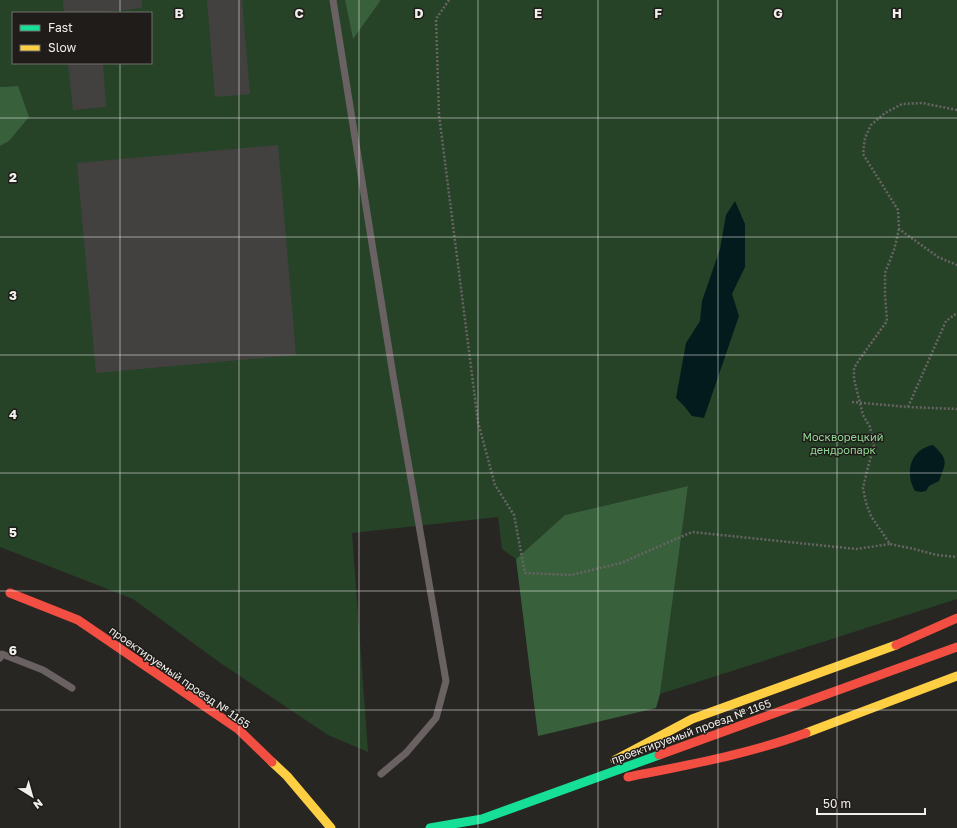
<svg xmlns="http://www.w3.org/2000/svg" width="957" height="828" viewBox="0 0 957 828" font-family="'Golos Text',sans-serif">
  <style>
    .green { fill: #264328; fill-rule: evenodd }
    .forest { fill: #38613b }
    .water { fill: #041b1e }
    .building { fill: #424140 }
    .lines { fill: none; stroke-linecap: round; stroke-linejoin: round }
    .path { stroke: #696464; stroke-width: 2.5; stroke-dasharray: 2 2; stroke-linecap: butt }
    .lane { stroke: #6a6163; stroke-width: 7 }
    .fast { stroke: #16e098; stroke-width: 9 }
    .slow { stroke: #ffcf43; stroke-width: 9 }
    .jam { stroke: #f24e42; stroke-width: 9 }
    .grid { fill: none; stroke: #f1efec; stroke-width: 1; stroke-opacity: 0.55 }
    .labels { text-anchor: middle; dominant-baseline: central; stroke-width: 3; stroke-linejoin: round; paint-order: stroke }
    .park-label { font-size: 11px; fill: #91d896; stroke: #1f1c19 }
    .street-label { font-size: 11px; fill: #f1efec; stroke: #1f1c19 }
    .grid-label { font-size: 13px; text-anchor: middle; font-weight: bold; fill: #f1efec; stroke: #1f1c19; stroke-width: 3; stroke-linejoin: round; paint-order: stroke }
  </style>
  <rect width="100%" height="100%" fill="#282623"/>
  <path class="green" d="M 0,0 L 345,0 L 353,38 L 381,0 L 957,0 L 957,599 L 660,694 L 688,486 L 565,515 L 516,559 L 502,549 L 498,517 L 352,533 L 368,752 L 328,735 L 219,662 L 133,599 L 0,547 L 0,146 L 9,141 L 18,86 L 0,87 ZM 13,13 L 151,13 L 151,63 L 13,63 Z"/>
  <path class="forest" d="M 345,0 L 381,0 L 353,39 Z
    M 18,86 L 29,117 L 9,141 L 0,146 L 0,87 Z
    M 688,486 L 660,694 L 656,708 L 538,736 L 516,559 L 565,515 Z"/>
  <path class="water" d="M 735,201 L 745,224 L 745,267 L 732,294 L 739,316 L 704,418 L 692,416 L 684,406 L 676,398 L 686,343 L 700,321 L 702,301 L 720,249 L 726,215 Z
    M 933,445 C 949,460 946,462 939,481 L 929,486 L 926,491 L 921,492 L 915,491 C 904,472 911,449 933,445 Z"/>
  <path class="building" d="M 63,0 L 142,0 L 142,8 L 98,13 L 64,13 Z
    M 207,0 L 242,0 L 250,94 L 215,97 Z
    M 68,63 L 103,63 L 106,107 L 73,110 Z
    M 278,145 L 296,355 L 96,373 L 77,163 Z"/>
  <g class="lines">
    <path class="path" d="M 449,0 L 436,19 L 439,115 L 478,422 L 495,485 L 514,515 L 525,573 L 571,575 L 621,563 L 692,532 L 856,549 L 890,544
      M 957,110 L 922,103 L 902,104 L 885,113 L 871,125 L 865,138 L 863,154 L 898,210 L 899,229 L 938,257 L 957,265
      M 899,229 L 894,250 L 885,273 L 885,295 L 887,321 L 859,360 L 854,368 L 854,379 L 863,415 L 870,427 L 874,445 L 867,471 L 863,488 L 866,503 L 871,516 L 890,544 L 914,549 L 937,555 L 957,557
      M 852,402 L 908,407 L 957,409
      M 908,407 L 946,321 L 957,313"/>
    <path class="lane" d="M 333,0 L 393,375 L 446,681 L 436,718 L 406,753 L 381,774
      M 0,658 L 2,654 L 43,670 L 72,688"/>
    <path class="fast" d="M 430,828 L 482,819 L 659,755"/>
    <path class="slow" d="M 806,733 L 957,676
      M 615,760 L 692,719 L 896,645
      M 272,762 L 287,776 L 331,828"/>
    <path class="jam" d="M 10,593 L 78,620 L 238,729 L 272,762
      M 896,645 L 957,618
      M 659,755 L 957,647
      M 628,777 C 688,765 749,754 806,733"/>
  </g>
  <path class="grid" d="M 120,0 L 120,13M 239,0 L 239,828M 359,0 L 359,828M 478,0 L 478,828M 598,0 L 598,828M 718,0 L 718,828M 837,0 L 837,828M 120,63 L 120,828M 0,118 L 957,118M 0,237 L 957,237M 0,355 L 957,355M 0,473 L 957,473M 0,591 L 957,591M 0,710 L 957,710"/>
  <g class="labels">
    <g class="park-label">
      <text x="843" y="436">Москворецкий<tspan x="843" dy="13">дендропарк</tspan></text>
    </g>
    <g class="street-label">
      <text transform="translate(180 677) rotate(35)">проектируемый проезд № 1165</text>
      <text transform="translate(691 731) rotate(-20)">проектируемый проезд № 1165</text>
    </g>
  </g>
  <g class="grid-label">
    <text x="179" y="18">B</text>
    <text x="299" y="18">C</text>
    <text x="419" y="18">D</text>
    <text x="538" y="18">E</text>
    <text x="658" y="18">F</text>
    <text x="778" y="18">G</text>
    <text x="897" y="18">H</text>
    <text x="13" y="182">2</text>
    <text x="13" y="300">3</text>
    <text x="13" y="419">4</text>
    <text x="13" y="537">5</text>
    <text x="13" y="655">6</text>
  </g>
  <rect x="12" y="12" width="140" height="52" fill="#1f1c19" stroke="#73706d"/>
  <rect x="20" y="25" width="20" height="6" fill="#16e098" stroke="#73706d"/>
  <text x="48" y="32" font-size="12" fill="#f1efec">Fast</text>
  <rect x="20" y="45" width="20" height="6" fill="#ffcf43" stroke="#73706d"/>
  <text x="48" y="52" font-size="12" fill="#f1efec">Slow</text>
  <g transform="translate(32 796) rotate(143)" stroke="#1f1c19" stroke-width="3" paint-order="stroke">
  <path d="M0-3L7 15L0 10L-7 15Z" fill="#f1efec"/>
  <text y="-6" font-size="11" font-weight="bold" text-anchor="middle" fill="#f1efec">N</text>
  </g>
  <path d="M817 808v6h108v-6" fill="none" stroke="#f1efec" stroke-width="2"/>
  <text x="823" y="808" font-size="12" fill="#f1efec" stroke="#1f1c19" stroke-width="3" paint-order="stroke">50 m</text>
</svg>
